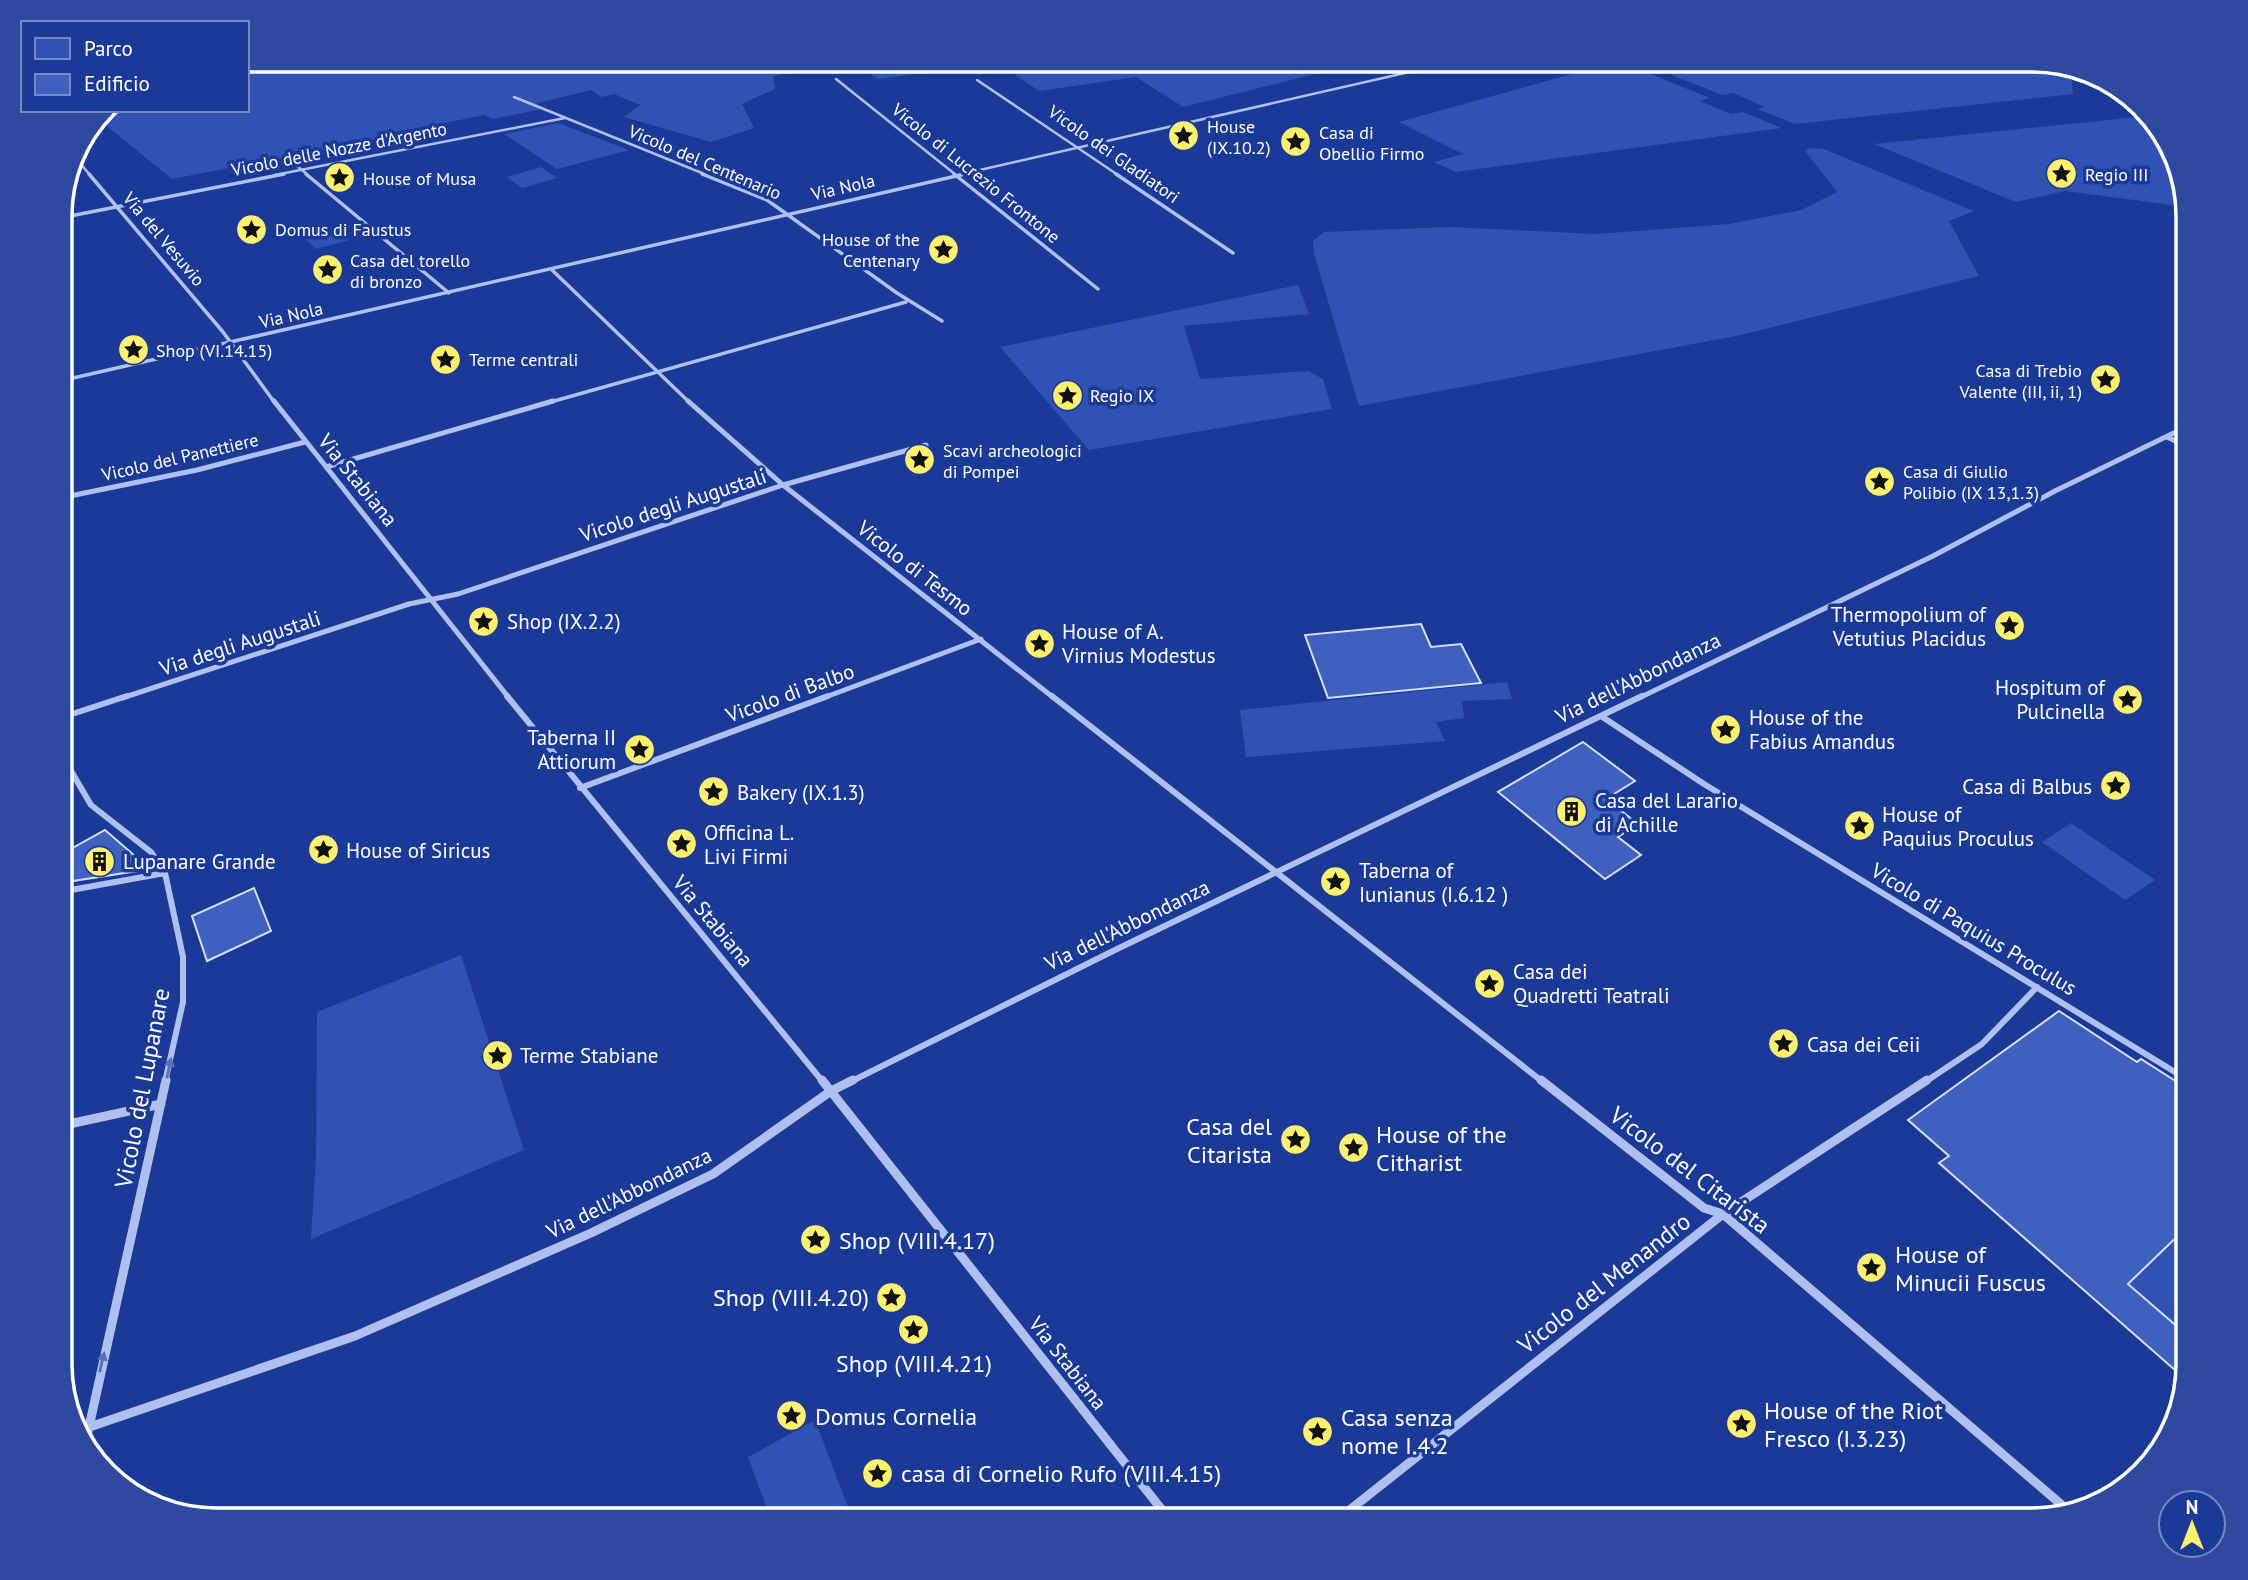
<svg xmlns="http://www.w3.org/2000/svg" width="2248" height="1580" viewBox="0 0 2248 1580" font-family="'PT Sans',sans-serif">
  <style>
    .green { fill: #2f52b4 }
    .building { fill: #3f60bc; stroke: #d5dffb; stroke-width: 2 }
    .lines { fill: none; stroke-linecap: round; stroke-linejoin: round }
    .pedestrian-far4 { stroke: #afc0f0; stroke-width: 2.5 }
    .pedestrian-far3 { stroke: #afc0f0; stroke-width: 3.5 }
    .pedestrian-far2 { stroke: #afc0f0; stroke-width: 5 }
    .pedestrian-far1 { stroke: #afc0f0; stroke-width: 6 }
    .pedestrian { stroke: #afc0f0; stroke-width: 9 }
    .oneway { fill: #5670bb }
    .labels { text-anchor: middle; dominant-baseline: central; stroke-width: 7; stroke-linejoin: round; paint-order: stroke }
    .far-poi-label { font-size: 18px; fill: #fff; stroke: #1b3a97; text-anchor: start }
    .far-street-label { font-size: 18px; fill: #fff; stroke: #1b3a97 }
    .street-label { font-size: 21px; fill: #fff; stroke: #1b3a97 }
    .poi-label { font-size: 21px; fill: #fff; stroke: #1b3a97; text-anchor: start }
    .near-street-label { font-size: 24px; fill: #fff; stroke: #1b3a97 }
    .near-poi-label { font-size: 24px; fill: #fff; stroke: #1b3a97; text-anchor: start }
    .rim { fill: none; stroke: #fff; stroke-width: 3.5 }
  </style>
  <rect width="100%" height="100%" fill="#1b3a97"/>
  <path class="green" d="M 247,60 L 1371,60 L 1183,107 L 1136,77 L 1039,91 L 1010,71 L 967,67 L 878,79 L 851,61 L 773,76 L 775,89 L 742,104 L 754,128 L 711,142 L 624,117 L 640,105 L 614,94 L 601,97 L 591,90 L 534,104 L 542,109 L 493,119 L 484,115 L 440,124 L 434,128 L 172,179 L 108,127 L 104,116 L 98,117 L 103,110 L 247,110 Z
    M 1634,60 L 2013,60 L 2071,73 L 2073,94 L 1795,124 L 1757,109 L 1765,107 L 1733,93 L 1722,95 Z
    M 1618,61 L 1710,98 L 1700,101 L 1731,114 L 1743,112 L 1781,128 L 1456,172 L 1434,162 L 1463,154 L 1399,122 Z
    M 2147,116 L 2172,146 L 2187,207 L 2065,191 L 2016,202 L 1874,144 Z
    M 558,123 L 629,150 L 557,169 L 504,134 Z
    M 1810,148 L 1824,149 L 1974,211 L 1949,221 L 1979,276 L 1736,336 L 1359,406 L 1314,254 L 1313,241 L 1324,232 L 1449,227 L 1597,234 L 1729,224 L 1801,210 L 1837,192 L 1805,151 Z
    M 541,167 L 557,178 L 522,188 L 507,177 Z
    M 335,228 L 349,240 L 316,249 L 303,237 Z
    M 1298,285 L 1309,314 L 1184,326 L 1200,379 L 1308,371 L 1323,379 L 1332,409 L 1089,450 L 1000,347 Z
    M 1507,682 L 1512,699 L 1462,701 L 1464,718 L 1436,722 L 1445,741 L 1246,757 L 1240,710 Z
    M 2071,823 L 2155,880 L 2125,900 L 2042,842 Z
    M 461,955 L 524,1150 L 311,1239 L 316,1155 L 317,1012 Z
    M 2183,1231 L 2188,1235 L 2188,1336 L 2128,1284 Z
    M 815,1420 L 853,1520 L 771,1520 L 748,1457 Z"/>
  <path class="building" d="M 1421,624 L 1431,647 L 1461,644 L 1481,683 L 1328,698 L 1305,635 Z
    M 1583,742 L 1635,781 L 1606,799 L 1638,824 L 1618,837 L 1641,855 L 1605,879 L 1498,792 Z
    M 105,830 L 150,869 L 60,883 L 60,855 Z
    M 254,888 L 271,931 L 207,961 L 192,916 Z
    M 2059,1011 L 2137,1062 L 2141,1059 L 2188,1089 L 2188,1226 L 2128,1284 L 2188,1336 L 2188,1365 L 2184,1378 L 1939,1163 L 1949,1156 L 1908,1120 Z"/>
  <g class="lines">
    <path class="pedestrian-far4" d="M 836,79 L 956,175
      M 977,80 L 1118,175
      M 514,97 L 707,175
      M 73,155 L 90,175
      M 297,166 L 308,175
      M 275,175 L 565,118
      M 958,175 L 1462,60"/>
    <path class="pedestrian-far3" d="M 89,174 L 223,332 L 275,403
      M 306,174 L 449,293
      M 702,174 L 767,200 L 897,293 L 942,321
      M 954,174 L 1098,289
      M 1116,174 L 1233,253
      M 60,218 L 284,174
      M 551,269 L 690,403
      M 60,381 L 965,174
      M 547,403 L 906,302"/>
    <path class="pedestrian-far2" d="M 274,401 L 509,698
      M 688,401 L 783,485 L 1054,698
      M 2167,437 L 2188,447
      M 326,467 L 553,401
      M 60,498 L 197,470 L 305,442
      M 122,698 L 409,604 L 458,594 L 783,485 L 926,445
      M 823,698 L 981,639
      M 1639,698 L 1933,556 L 2055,491 L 2188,426"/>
    <path class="pedestrian-far1" d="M 507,696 L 823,1082
      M 1052,696 L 1543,1082
      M 1601,716 L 1704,784 L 2188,1080
      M 60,718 L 127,696
      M 60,752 L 91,805 L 151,852 L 165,873 L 183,957 L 183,1002 L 165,1082
      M 580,788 L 828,696
      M 60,892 L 165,873
      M 850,1082 L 1117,949 L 1642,696
      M 1925,1082 L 1982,1044 L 2037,987"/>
    <path class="pedestrian" d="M 822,1080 L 1170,1520
      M 1541,1080 L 1704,1208 L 1723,1214 L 2070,1512
      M 60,1126 L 161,1104
      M 75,1432 L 355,1336 L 591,1233 L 713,1174 L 831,1091 L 853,1080
      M 85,1445 L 166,1080
      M 1337,1520 L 1723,1214 L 1927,1080"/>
  </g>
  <defs><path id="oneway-solid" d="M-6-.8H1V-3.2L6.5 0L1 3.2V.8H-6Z" transform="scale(1.75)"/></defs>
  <g class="oneway">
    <use href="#oneway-solid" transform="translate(169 1068) rotate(-78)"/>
    <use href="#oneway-solid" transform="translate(102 1362) rotate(-77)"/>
  </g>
  <defs>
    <symbol id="sight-disc" viewBox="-11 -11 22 22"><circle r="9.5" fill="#fff06e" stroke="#1b3a97"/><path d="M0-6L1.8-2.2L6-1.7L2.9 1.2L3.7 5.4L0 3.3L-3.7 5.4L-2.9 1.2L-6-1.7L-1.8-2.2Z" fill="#111"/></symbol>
    <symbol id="building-disc" viewBox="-11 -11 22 22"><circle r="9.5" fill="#fff06e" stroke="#1b3a97"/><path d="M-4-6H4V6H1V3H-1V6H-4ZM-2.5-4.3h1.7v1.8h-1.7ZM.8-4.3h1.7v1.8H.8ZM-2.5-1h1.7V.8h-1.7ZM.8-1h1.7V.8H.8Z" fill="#111"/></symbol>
  </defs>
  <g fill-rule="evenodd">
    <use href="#sight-disc" x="1166" y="118" width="35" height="35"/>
    <use href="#sight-disc" x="1278" y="124" width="35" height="35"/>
    <use href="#sight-disc" x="2044" y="156" width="35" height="35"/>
    <use href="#sight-disc" x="322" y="160" width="35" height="35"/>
    <use href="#sight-disc" x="234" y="212" width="35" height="35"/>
    <use href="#sight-disc" x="926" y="232" width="35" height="35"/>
    <use href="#sight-disc" x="310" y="252" width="35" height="35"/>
    <use href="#sight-disc" x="116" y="332" width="35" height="35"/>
    <use href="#sight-disc" x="428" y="342" width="35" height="35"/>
    <use href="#sight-disc" x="2088" y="362" width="35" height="35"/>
    <use href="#sight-disc" x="1050" y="378" width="35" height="35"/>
    <use href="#sight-disc" x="902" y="442" width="35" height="35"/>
    <use href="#sight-disc" x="1862" y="464" width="35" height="35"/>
    <use href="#sight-disc" x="466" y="604" width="35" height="35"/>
    <use href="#sight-disc" x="1992" y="608" width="35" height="35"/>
    <use href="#sight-disc" x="1022" y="626" width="35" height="35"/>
    <use href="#sight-disc" x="2110" y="682" width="35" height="35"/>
    <use href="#sight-disc" x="1708" y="712" width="35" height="35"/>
    <use href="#sight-disc" x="622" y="732" width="35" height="35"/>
    <use href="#sight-disc" x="2098" y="768" width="35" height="35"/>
    <use href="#sight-disc" x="696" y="774" width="35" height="35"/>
    <use href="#building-disc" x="1554" y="794" width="35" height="35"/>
    <use href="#sight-disc" x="1842" y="808" width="35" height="35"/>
    <use href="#sight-disc" x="664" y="826" width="35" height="35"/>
    <use href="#sight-disc" x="306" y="832" width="35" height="35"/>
    <use href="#building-disc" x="82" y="844" width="35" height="35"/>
    <use href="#sight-disc" x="1318" y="864" width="35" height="35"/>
    <use href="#sight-disc" x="1472" y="966" width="35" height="35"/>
    <use href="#sight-disc" x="1766" y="1026" width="35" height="35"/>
    <use href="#sight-disc" x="480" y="1038" width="35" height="35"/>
    <use href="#sight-disc" x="1278" y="1122" width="35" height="35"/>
    <use href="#sight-disc" x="1336" y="1130" width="35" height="35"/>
    <use href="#sight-disc" x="798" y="1222" width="35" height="35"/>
    <use href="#sight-disc" x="1854" y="1250" width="35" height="35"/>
    <use href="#sight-disc" x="874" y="1280" width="35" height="35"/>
    <use href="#sight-disc" x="896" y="1312" width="35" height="35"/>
    <use href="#sight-disc" x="774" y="1398" width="35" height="35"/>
    <use href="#sight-disc" x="1724" y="1406" width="35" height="35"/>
    <use href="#sight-disc" x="1300" y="1414" width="35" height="35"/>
    <use href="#sight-disc" x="860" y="1456" width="35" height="35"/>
  </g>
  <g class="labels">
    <g class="far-poi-label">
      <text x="1207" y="126">House<tspan x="1207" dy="21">(IX.10.2)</tspan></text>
      <text x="1319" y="132">Casa di<tspan x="1319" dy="21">Obellio Firmo</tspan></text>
      <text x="2085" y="174">Regio III</text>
      <text x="363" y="178">House of Musa</text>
      <text x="275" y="229">Domus di Faustus</text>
      <text x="920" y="239" text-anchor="end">House of the<tspan x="920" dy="21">Centenary</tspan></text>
      <text x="350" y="260">Casa del torello<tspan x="350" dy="21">di bronzo</tspan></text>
      <text x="156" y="350">Shop (VI.14.15)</text>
      <text x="469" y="359">Terme centrali</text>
      <text x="2082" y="370" text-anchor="end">Casa di Trebio<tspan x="2082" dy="21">Valente (III, ii, 1)</tspan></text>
      <text x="1090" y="395">Regio IX</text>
      <text x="943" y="450">Scavi archeologici<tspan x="943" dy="21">di Pompei</tspan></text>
      <text x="1903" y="471">Casa di Giulio<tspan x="1903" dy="21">Polibio (IX 13,1.3)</tspan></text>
    </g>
    <g class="far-street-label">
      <text transform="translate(339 149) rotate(-11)">Vicolo delle Nozze d'Argento</text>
      <text transform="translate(1114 154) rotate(35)">Vicolo dei Gladiatori</text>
      <text transform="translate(705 162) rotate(23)">Vicolo del Centenario</text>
      <text transform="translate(976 173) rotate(39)">Vicolo di Lucrezio Frontone</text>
      <text transform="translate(843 187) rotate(-13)">Via Nola</text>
      <text transform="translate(164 239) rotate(50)">Via del Vesuvio</text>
      <text transform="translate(291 315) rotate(-13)">Via Nola</text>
      <text transform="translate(180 457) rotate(-13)">Vicolo del Panettiere</text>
    </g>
    <g class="street-label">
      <text transform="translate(358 480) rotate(51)">Via Stabiana</text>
      <text transform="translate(673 505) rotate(-18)">Vicolo degli Augustali</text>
      <text transform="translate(915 568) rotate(38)">Vicolo di Tesmo</text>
      <text transform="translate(240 643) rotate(-18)">Via degli Augustali</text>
      <text transform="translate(1638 678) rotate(-26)">Via dell'Abbondanza</text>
      <text transform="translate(790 693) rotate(-20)">Vicolo di Balbo</text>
      <text transform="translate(713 921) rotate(50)">Via Stabiana</text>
      <text transform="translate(1127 925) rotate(-26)">Via dell'Abbondanza</text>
      <text transform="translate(1974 929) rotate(31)">Vicolo di Paquius Proculus</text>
      <text transform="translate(629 1193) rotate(-26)">Via dell'Abbondanza</text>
      <text transform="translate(1068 1363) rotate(52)">Via Stabiana</text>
    </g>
    <g class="poi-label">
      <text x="1986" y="614" text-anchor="end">Thermopolium of<tspan x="1986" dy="24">Vetutius Placidus</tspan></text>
      <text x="507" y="621">Shop (IX.2.2)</text>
      <text x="1062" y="631">House of A.<tspan x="1062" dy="24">Virnius Modestus</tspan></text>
      <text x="2105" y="687" text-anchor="end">Hospitum of<tspan x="2105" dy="24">Pulcinella</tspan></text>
      <text x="1749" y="717">House of the<tspan x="1749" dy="24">Fabius Amandus</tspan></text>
      <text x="616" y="737" text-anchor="end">Taberna II<tspan x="616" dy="24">Attiorum</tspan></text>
      <text x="2092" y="786" text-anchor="end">Casa di Balbus</text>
      <text x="737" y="792">Bakery (IX.1.3)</text>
      <text x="1595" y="800">Casa del Larario<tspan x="1595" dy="24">di Achille</tspan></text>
      <text x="1882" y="814">House of<tspan x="1882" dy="24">Paquius Proculus</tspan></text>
      <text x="704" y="832">Officina L.<tspan x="704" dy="24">Livi Firmi</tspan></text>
      <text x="346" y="850">House of Siricus</text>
      <text x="123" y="861">Lupanare Grande</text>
      <text x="1359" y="870">Taberna of<tspan x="1359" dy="24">Iunianus (I.6.12 )</tspan></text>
      <text x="1513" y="971">Casa dei<tspan x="1513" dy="24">Quadretti Teatrali</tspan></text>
      <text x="1807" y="1044">Casa dei Ceii</text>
      <text x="520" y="1055">Terme Stabiane</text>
    </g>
    <g class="near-street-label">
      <text transform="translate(142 1088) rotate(-79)">Vicolo del Lupanare</text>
      <text transform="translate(1690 1170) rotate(37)">Vicolo del Citarista</text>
      <text transform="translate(1604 1283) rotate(-38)">Vicolo del Menandro</text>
    </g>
    <g class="near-poi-label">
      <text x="1272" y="1126" text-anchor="end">Casa del<tspan x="1272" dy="28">Citarista</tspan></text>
      <text x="1376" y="1134">House of the<tspan x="1376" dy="28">Citharist</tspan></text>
      <text x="839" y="1240">Shop (VIII.4.17)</text>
      <text x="1895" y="1254">House of<tspan x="1895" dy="28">Minucii Fuscus</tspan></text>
      <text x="869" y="1297" text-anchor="end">Shop (VIII.4.20)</text>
      <text x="914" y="1363" text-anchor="middle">Shop (VIII.4.21)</text>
      <text x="1764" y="1410">House of the Riot<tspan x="1764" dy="28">Fresco (I.3.23)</tspan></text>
      <text x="815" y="1416">Domus Cornelia</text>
      <text x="1341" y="1417">Casa senza<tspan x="1341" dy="28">nome I.4.2</tspan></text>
      <text x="901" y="1473">casa di Cornelio Rufo (VIII.4.15)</text>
    </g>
  </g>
  <path d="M0 0H2248V1580H0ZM216 72H2032A144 144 0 0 1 2176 216V1364A144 144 0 0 1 2032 1508H216A144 144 0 0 1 72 1364V216A144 144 0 0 1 216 72Z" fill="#2d4a9f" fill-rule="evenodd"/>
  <path class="rim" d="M216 72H2032A144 144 0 0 1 2176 216V1364A144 144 0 0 1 2032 1508H216A144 144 0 0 1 72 1364V216A144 144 0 0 1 216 72Z"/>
  <rect x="21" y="21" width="228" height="91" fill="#1b3a97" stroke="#7689c1" stroke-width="2"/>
  <rect x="35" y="38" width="35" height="21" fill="#2f52b4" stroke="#7689c1" stroke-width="2"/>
  <text x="84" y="56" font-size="21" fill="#ffffff">Parco</text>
  <rect x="35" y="74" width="35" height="21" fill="#3f60bc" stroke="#7689c1" stroke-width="2"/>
  <text x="84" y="91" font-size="21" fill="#ffffff">Edificio</text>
  <g transform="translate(2192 1524)"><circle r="33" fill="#1b3a97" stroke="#7689c1" stroke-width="2"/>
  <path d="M0-5L12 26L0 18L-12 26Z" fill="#fff06e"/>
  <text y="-10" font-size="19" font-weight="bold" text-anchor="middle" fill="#ffffff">N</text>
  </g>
</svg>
